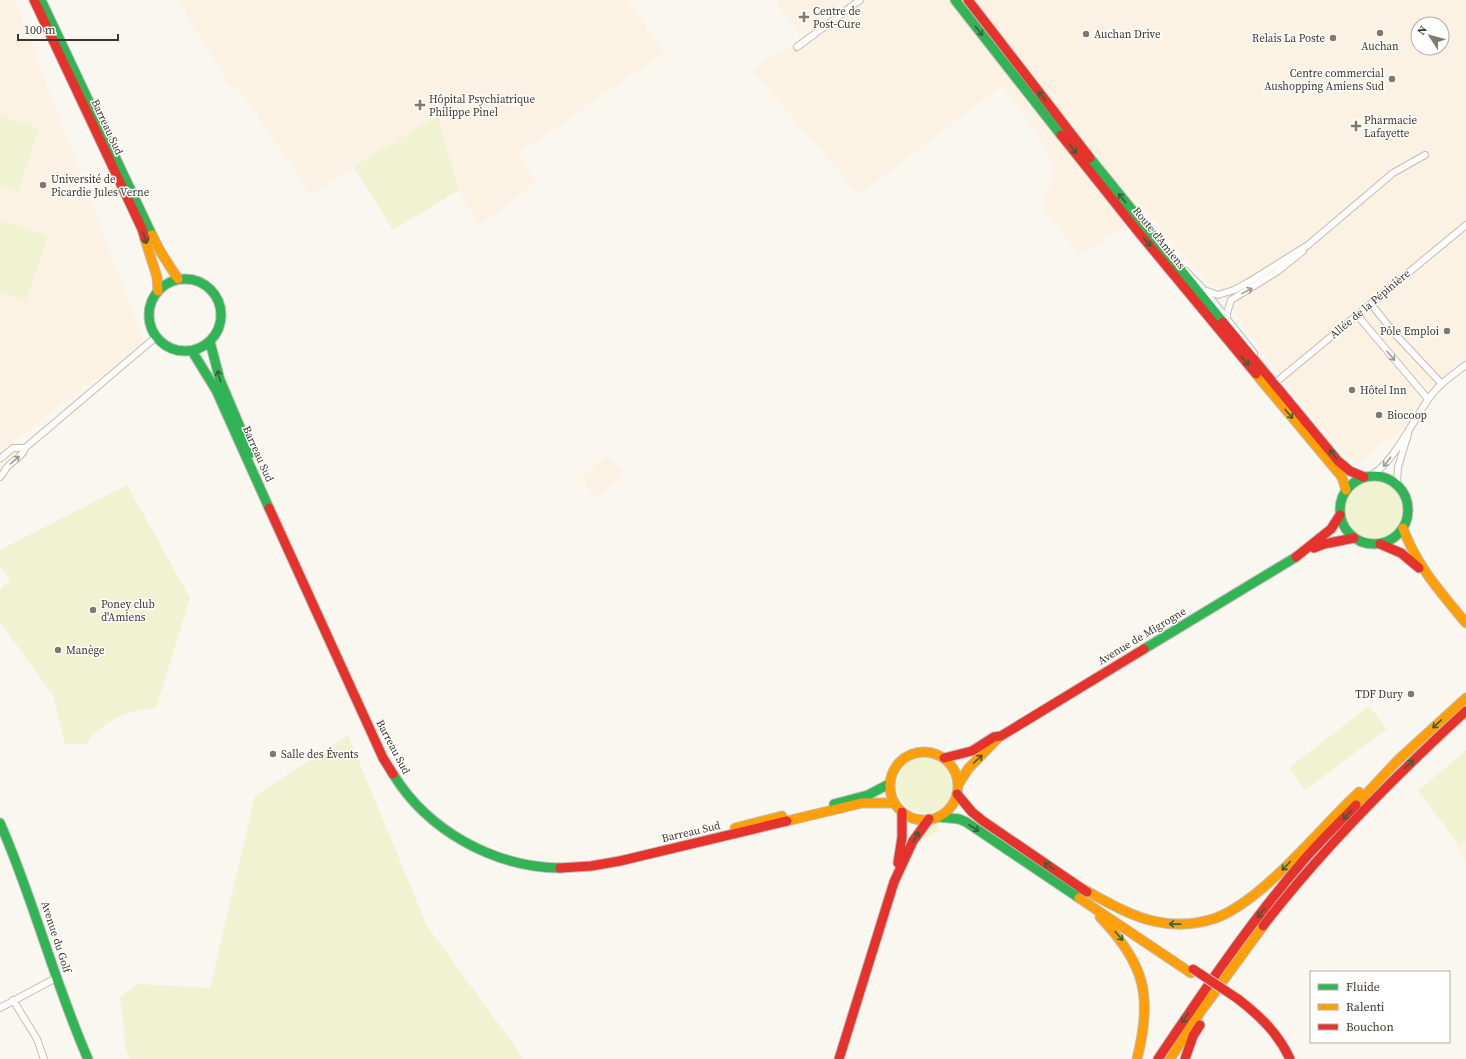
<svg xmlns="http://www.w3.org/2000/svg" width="1466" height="1059" viewBox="0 0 1466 1059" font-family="'Source Serif 4',serif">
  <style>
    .built { fill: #fcf2e3; fill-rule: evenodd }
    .green { fill: #f0f3d1 }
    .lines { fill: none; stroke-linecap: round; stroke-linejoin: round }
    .street-casing { stroke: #c2bdb5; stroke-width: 8 }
    .fast-casing { stroke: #c2bdb5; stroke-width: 11 }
    .slow-casing { stroke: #c2bdb5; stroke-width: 11 }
    .jam-casing { stroke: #c2bdb5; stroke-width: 11 }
    .street { stroke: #fefefd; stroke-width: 6 }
    .fast { stroke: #30b455; stroke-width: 9 }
    .slow { stroke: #ff9f0a; stroke-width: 9 }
    .jam { stroke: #e5322d; stroke-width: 9 }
    .jam-bridge-casing { stroke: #d7d3cf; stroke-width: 11; stroke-linecap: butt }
    .jam-bridge { stroke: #e5322d; stroke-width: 9 }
    .oneway { stroke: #386138 }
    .oneway2 { stroke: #9e9a93 }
    .poi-dot { fill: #7f796f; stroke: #fff; stroke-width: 1.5 }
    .labels { text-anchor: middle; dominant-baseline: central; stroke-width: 3; stroke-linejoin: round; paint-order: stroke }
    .poi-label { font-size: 11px; fill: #3d3529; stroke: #fff; text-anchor: start }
    .street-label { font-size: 11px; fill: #3d3529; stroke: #fff }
  </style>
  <rect width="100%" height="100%" fill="#faf6f0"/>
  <path class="built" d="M 0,0 L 15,0 L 144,342 L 0,452 Z
    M 178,0 L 627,0 L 664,53 L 519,153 L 535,183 L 479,226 L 459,190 L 437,115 L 399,140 L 396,145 L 392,143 L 311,194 L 243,95 L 228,82 Z
    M 774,0 L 846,0 L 799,34 Z
    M 850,0 L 1466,0 L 1466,369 L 1438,392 L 1423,413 L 1357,464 L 1346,456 L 1330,439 L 1285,382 L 1245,328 L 1219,286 L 1208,283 L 1143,208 L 1120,231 L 1079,254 L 1041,206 L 1055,178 L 1045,146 L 1002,85 L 859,195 L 751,69 L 799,40 ZM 1418,24 L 1442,24 L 1442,48 L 1418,48 Z
    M 608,455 L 625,474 L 596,499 L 581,478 Z
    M 1466,839 L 1466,862 L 1455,847 Z"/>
  <path class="green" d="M 0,115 L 39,128 L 18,192 L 0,186 Z
    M 437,115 L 459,190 L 393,230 L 354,167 L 392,143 L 396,145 L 399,140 Z
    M 0,220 L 48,236 L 26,300 L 0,291 Z
    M1345 510a29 29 0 1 1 58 0a29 29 0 1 1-58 0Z
    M 127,485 L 190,598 L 156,708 C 126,710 104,720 85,745 L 65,744 L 53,695 L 0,622 L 0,590 L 10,580 L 0,565 L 0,550 Z
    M 1369,706 L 1387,729 L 1305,790 L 1289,768 Z
    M 348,735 L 427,926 L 524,1059 L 129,1059 L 126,1049 L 120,997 L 139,984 L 210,988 L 255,796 Z
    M 1466,750 L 1466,840 L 1459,845 L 1418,791 Z
    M897 785a28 28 0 1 1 56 0a28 28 0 1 1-56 0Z
    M 938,823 L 939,830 L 928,837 L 923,838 L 920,834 L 929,825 Z"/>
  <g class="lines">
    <defs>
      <path id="street" d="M 797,47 L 860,0
        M 1186,271 L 1204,290 L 1254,353
        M 1204,290 L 1218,295 L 1234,290 L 1247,283 L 1308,245 L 1393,173 L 1425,155
        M 1371,304 L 1395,334 L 1442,384
        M 1357,315 L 1428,399
        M 1227,319 L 1227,313 L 1231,300 L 1278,271 L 1303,251
        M 1275,383 L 1466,225
        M 0,459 L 13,448 L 25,448
        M 1371,475 C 1393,465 1416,414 1433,393 C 1442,382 1455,373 1466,365
        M 0,477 C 4,473 5,469 8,466 C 14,460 23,456 25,448 L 156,337
        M 1397,484 L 1398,467 L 1408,434
        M 13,1000 L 37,1039 L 44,1059
        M 0,1008 L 56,978"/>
      <path id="fast" d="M 41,0 L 152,235
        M 955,0 L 1061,135
        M 1090,158 L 1223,322
        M149 315a36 36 0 1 1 72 0a36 36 0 1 1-72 0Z
        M 210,342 L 220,380 L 251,453
        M 192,351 L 216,390 L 269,508
        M1340 510a34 34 0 1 1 68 0a34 34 0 1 1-68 0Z
        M 1144,649 L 1296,557
        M 393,774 C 428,831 494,867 560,868
        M 834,804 L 868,795 L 889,784
        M 938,817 L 959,819 L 966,822 L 1079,898
        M 0,823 C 34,900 54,982 88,1059"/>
      <path id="slow" d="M 152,235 L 160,251 L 178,279
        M 145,239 L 157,277 L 158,291
        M 1256,374 L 1342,477 L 1346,490
        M 1403,528 C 1416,565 1441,593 1466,623
        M890 786a34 34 0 1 1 68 0a34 34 0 1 1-68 0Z
        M 958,785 L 968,769 L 998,738
        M 1356,805 L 1398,760 L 1466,698
        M 787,821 L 862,803 L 894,803
        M 735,828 L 782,816
        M 1081,888 C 1104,900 1127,915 1153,921 C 1174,926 1195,925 1216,918 C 1265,899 1319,829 1359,792
        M 1079,898 L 1191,973
        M 1100,917 C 1145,964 1153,996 1137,1059
        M 1170,1059 L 1201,1011 L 1263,926"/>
      <path id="jam" d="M 34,0 L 142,229 L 145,239
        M 968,0 L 1090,158
        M 1061,135 L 1140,234 L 1256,374
        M 1223,322 L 1338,461 L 1350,471 L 1364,477
        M 269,508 L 383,758 L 393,774
        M 1380,544 L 1401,553 L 1419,568
        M 1314,548 L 1324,544 L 1354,538
        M 1296,557 L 1331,529 L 1340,515
        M 944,758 L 972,751 L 994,737 L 1001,736 L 1144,649
        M 957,794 L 972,812 L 983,821 L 1087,892
        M 898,863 L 902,837 L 902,812
        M 560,868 L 591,866 L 620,861 L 787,821
        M 1263,926 C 1323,848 1393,778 1466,711
        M 1238,999 C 1260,1016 1278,1033 1290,1059
        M 839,1059 L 894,882 L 913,841 L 929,819
        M 1158,1059 C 1203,992 1249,924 1302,862 C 1319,842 1338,824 1356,805
        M 1185,1059 L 1193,1036 L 1200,1025"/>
    </defs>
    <use href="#street" class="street-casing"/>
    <use href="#fast" class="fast-casing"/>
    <use href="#slow" class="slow-casing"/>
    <use href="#jam" class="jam-casing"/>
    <use href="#street" class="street"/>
    <use href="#fast" class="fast"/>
    <use href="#slow" class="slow"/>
    <use href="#jam" class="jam"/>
    <defs>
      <path id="jam-bridge" d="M 1193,969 L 1238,999"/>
    </defs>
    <use href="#jam-bridge" class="jam-bridge-casing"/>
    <use href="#jam-bridge" class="jam-bridge"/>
  </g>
  <defs><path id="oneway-shaft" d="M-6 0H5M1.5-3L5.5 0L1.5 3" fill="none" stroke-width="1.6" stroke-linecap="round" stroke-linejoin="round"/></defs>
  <g class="oneway">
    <use href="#oneway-shaft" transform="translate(979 31) rotate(51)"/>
    <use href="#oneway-shaft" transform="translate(1042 96) rotate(-128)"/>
    <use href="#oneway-shaft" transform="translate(1073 149) rotate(53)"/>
    <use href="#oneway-shaft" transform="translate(1122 198) rotate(-129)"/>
    <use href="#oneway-shaft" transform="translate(145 238) rotate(73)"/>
    <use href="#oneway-shaft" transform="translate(1147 242) rotate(50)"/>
    <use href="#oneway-shaft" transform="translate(1245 361) rotate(50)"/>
    <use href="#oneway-shaft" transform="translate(219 376) rotate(-106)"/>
    <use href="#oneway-shaft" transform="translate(1289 414) rotate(50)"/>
    <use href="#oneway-shaft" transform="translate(1333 454) rotate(-129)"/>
    <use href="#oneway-shaft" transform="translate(1437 724) rotate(137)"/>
    <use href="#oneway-shaft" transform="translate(978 759) rotate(-44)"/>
    <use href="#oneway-shaft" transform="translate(1409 764) rotate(-43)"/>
    <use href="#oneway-shaft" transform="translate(1347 815) rotate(134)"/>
    <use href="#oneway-shaft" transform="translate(974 828) rotate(33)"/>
    <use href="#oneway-shaft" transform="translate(916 837) rotate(-60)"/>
    <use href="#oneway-shaft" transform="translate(1049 866) rotate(-146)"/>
    <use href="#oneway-shaft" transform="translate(1286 866) rotate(134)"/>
    <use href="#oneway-shaft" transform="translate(1261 913) rotate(129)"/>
    <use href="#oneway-shaft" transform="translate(1175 924) rotate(-178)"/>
    <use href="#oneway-shaft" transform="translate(1119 936) rotate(50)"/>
    <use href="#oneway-shaft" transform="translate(1185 1018) rotate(124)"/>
  </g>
  <g class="oneway2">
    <use href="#oneway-shaft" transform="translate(1247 291) rotate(-26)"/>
    <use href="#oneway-shaft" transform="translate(1391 356) rotate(50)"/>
    <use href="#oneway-shaft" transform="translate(15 460) rotate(-41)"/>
    <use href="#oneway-shaft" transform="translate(1387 462) rotate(128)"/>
  </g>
  <g class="poi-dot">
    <path d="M802 11h4v4h4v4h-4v4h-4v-4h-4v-4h4z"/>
    <circle cx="1380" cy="33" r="4"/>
    <circle cx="1086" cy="34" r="4"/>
    <circle cx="1333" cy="38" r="4"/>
    <circle cx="1392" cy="79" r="4"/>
    <path d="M418 99h4v4h4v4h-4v4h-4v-4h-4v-4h4z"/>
    <path d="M1354 120h4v4h4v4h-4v4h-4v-4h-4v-4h4z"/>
    <circle cx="43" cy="185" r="4"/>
    <circle cx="1447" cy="331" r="4"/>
    <circle cx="1352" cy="390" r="4"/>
    <circle cx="1379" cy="415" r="4"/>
    <circle cx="93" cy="610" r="4"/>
    <circle cx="58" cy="650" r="4"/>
    <circle cx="1411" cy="694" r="4"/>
    <circle cx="273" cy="754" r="4"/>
  </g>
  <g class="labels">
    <g class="poi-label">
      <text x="813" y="11">Centre de<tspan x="813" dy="13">Post-Cure</tspan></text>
      <text x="1094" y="34">Auchan Drive</text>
      <text x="1325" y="38" text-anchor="end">Relais La Poste</text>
      <text x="1380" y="46" text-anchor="middle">Auchan</text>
      <text x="1384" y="73" text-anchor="end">Centre commercial<tspan x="1384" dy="13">Aushopping Amiens Sud</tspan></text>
      <text x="429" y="99">Hôpital Psychiatrique<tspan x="429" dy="13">Philippe Pinel</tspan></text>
      <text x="1364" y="120">Pharmacie<tspan x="1364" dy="13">Lafayette</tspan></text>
      <text x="51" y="179">Université de<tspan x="51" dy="13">Picardie Jules Verne</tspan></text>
      <text x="1439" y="331" text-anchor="end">Pôle Emploi</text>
      <text x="1360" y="390">Hôtel Inn</text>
      <text x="1387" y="415">Biocoop</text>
      <text x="101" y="604">Poney club<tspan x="101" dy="13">d'Amiens</tspan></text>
      <text x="66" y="650">Manège</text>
      <text x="1403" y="694" text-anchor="end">TDF Dury</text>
      <text x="281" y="754">Salle des Évents</text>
    </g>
    <g class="street-label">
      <text transform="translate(107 127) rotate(65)">Barreau Sud</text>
      <text transform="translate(1159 238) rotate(51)">Route d'Amiens</text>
      <text transform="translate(1370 304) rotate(-40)">Allée de la Pépinière</text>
      <text transform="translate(258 454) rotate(66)">Barreau Sud</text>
      <text transform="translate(1142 636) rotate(-31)">Avenue de Migrogne</text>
      <text transform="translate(393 747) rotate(62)">Barreau Sud</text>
      <text transform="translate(691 832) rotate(-13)">Barreau Sud</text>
      <text transform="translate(56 937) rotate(72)">Avenue du Golf</text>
    </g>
  </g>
  <rect x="1310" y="971" width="140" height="72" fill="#ffffff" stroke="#b1aea9"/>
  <rect x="1318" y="984" width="20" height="6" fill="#30b455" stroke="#b1aea9"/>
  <text x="1346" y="991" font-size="12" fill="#3d3529">Fluide</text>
  <rect x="1318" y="1004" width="20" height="6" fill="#ff9f0a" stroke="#b1aea9"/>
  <text x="1346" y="1011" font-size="12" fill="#3d3529">Ralenti</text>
  <rect x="1318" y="1024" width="20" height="6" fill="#e5322d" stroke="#b1aea9"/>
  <text x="1346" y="1031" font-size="12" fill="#3d3529">Bouchon</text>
  <g transform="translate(1430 36) rotate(306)"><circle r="19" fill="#ffffff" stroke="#b1aea9"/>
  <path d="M0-3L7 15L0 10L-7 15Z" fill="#7f796f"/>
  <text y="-6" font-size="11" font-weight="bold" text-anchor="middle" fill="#3d3529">N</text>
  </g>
  <path d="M18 34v6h100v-6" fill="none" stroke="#3d3529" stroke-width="2"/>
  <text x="24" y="34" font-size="12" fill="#3d3529" stroke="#ffffff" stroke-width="3" paint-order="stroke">100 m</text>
</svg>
